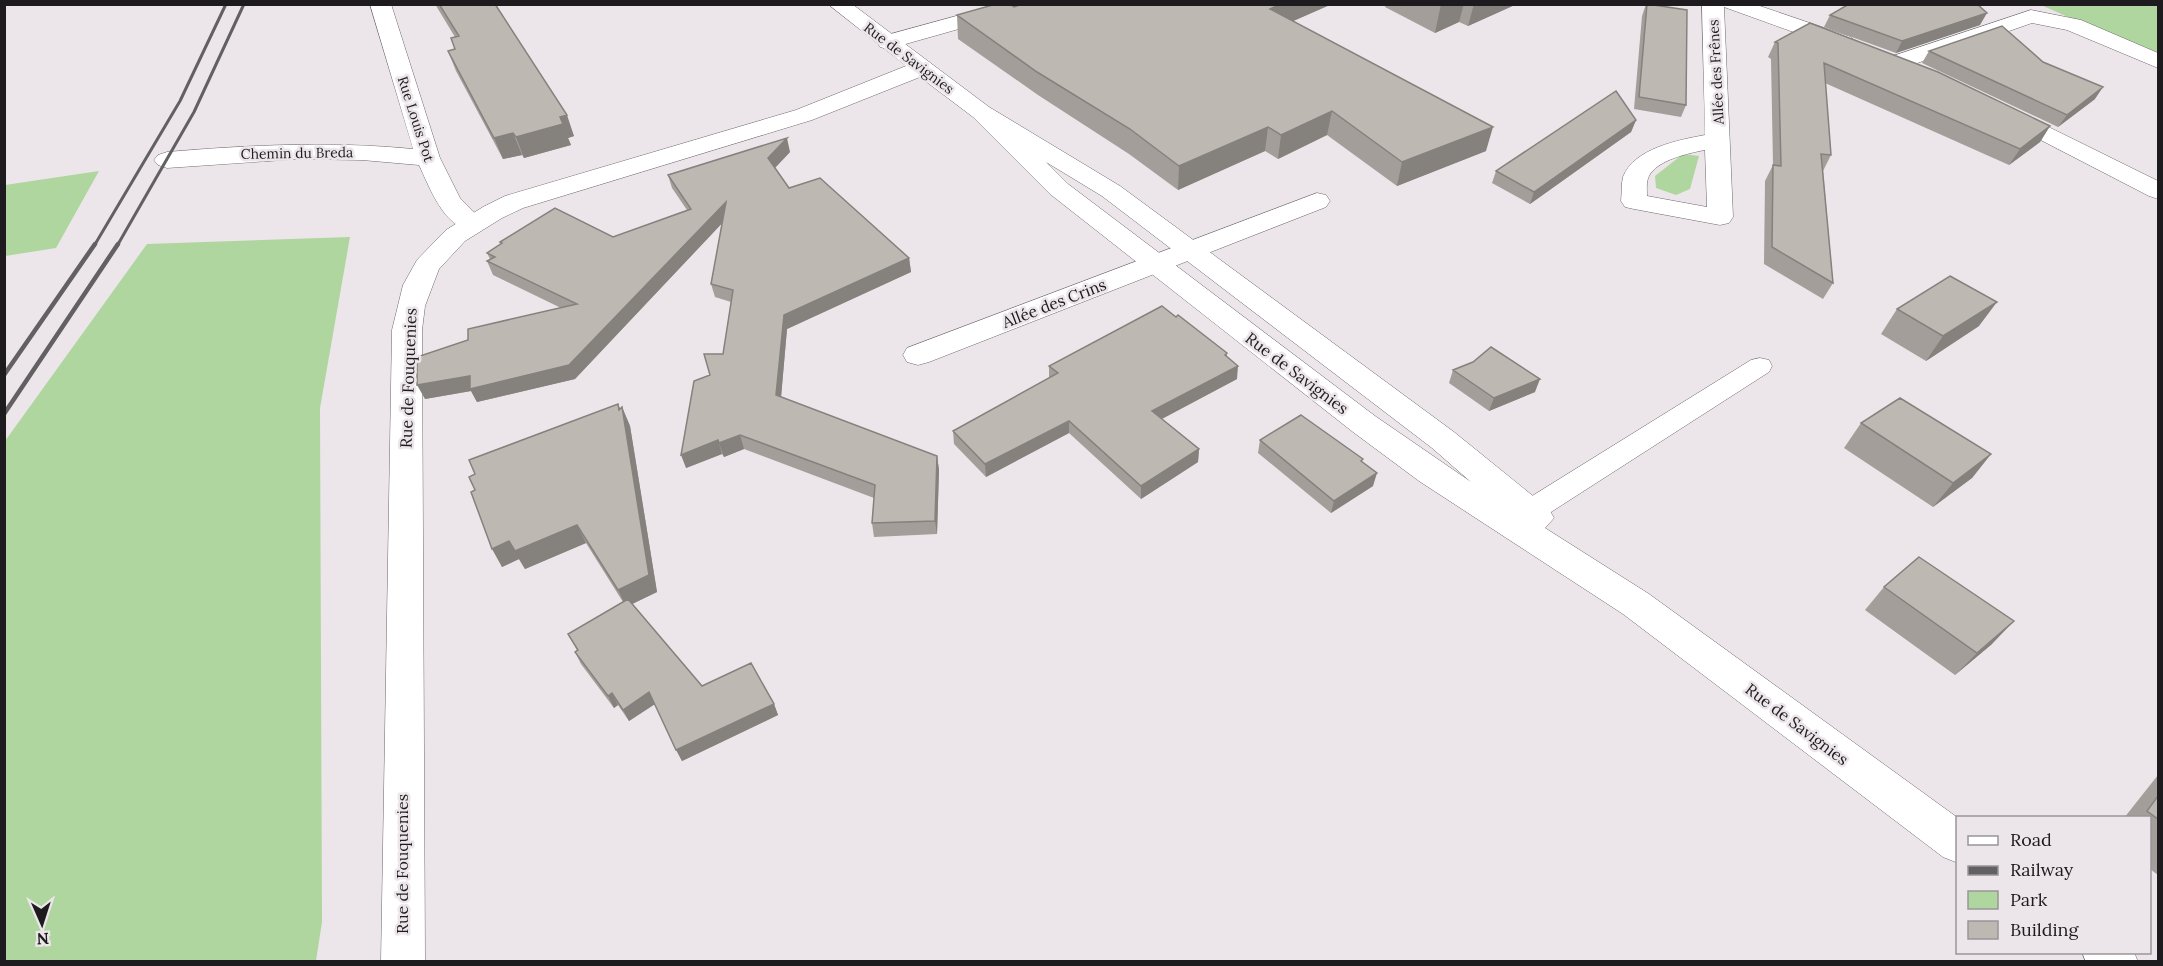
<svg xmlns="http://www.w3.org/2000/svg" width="2163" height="966" viewBox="0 0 2163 966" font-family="Lora,serif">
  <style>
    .green { fill: #afd69e }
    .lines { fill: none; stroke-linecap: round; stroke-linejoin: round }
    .lane-casing { stroke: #6d686c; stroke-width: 1 }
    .street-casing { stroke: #6d686c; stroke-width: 1 }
    .secondary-casing { stroke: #6d686c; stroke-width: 1 }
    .lane { fill: #fff; fill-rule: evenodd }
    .street { fill: #fff; fill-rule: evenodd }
    .secondary { fill: #fff; fill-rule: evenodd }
    .rail-far1 { stroke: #636063; stroke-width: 3 }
    .rail { stroke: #636063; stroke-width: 4.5 }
    .wall { fill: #a39e9a }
    .shaded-wall { fill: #85817d }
    .building { fill: #beb8b3; stroke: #85817d; stroke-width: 1.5 }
    .labels { text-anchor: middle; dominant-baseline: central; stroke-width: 5; stroke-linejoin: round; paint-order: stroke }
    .far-street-label { font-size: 14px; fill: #1d1b1d; stroke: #ece6eb }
    .street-label { font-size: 16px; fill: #1d1b1d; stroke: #ece6eb }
  </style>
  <rect width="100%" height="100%" fill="#ece6eb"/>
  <path class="green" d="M 2041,5 L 2158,5 L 2158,57 Z
    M 1683,154 L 1699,156 L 1690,189 L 1676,195 L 1656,188 L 1655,176 Z
    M 99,171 L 56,248 L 5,256 L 5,185 Z
    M 350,237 L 320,408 L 322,922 L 316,961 L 5,961 L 5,441 L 147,244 Z"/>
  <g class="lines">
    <defs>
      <path id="lane" d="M 1760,358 L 1769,360 L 1772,366 L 1769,372 L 1523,530 L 1513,533 L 1503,530 L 1499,522 L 1503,514 L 1751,360 Z"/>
      <path id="street" d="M 370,4 L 391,4 L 440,158 L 460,198 L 484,223 L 480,229 C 447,237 430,188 419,165 L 362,160 L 298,159 L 167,168 L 158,165 L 154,160 L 158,155 L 167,152 C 249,145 331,141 413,149 Z
        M 1000,4 L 1036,4 L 1033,8 L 888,49 L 880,47 L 877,42 L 880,37 Z
        M 1702,4 L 1754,4 L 1851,37 L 1854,42 L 1851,47 L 1835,47 L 1724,7 L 1733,217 L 1729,223 L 1720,225 L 1634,209 L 1625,207 L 1621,201 C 1622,193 1621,185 1623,177 C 1634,148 1679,140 1705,135 ZM 1705,150 L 1707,207 L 1647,196 C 1647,190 1646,182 1649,176 C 1657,160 1689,153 1705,150 Z
        M 2031,10 L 2081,20 L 2158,53 L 2158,68 L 2067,30 L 2032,23 L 1903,68 L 1887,68 L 1884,63 L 1887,58 Z
        M 2006,106 L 2158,181 L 2158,199 L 2149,196 L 1998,118 L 1994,113 L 1998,108 Z
        M 1317,193 L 1326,195 L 1330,201 L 1326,207 L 929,362 L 918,365 L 907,362 L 903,355 L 907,348 Z"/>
      <path id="secondary" d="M 828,4 L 852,4 L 989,107 L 1120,186 L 1454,432 L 1549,509 L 1554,518 L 1545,528 L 1649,594 L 1958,818 L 1958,863 L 1943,857 L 1623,614 L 1419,481 L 1353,432 L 1050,194 L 973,117 L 920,77 L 812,120 L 523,208 L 502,218 L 465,241 L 439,269 L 425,306 L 422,330 L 425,962 L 381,962 L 392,330 L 403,285 L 417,260 L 446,230 L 483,207 L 505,196 L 796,110 L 906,66 ZM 1046,162 L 1102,196 L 1432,448 L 1471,482 L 1375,416 L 1068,184 Z
        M 2082,952 L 2134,952 L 2138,962 L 2086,962 Z"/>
    </defs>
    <use href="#lane" class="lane-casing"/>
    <use href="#street" class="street-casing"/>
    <use href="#secondary" class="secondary-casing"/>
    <use href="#lane" class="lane"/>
    <use href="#street" class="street"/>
    <use href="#secondary" class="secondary"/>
    <path class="rail-far1" d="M 94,246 L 180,101 L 226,4
      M 117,246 L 194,112 L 244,4"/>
    <path class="rail" d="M 4,375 L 95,244
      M 4,414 L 118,244"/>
  </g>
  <path class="wall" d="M 435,4 L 495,4 L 574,136 L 568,138 L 571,145 L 524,158 L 522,155 L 503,159 L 456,71 L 448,51 L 455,49 L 455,37 Z
    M 1022,4 L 1332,4 L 1293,21 L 1486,151 L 1397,186 L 1327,135 L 1278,159 L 1265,151 L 1178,190 L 1129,154 L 1038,95 L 958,39 L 957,15 L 1014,7 Z
    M 1386,4 L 1517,4 L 1468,26 L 1459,22 L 1435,33 L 1385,7 Z
    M 1646,4 L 1686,105 L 1681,117 L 1634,109 L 1642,16 Z
    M 1830,15 L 1980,25 L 1896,53 L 1824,27 Z
    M 1775,42 L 2050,126 L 2040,142 L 2009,165 L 1825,83 L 1831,155 L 1823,171 L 1833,283 L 1823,299 L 1764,264 L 1765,181 L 1773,165 L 1771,59 L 1768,57 Z
    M 1929,51 L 2043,62 L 2095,99 L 2058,127 L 1922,63 Z
    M 1636,120 L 1631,132 L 1530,204 L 1492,183 L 1496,171 Z
    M 790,152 L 775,168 L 789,188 L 909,258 L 911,272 L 787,329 L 781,397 L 937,456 L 939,470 L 937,534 L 874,537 L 872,523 L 874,498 L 744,449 L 724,457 L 722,454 L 686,468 L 710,375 L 723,354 L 731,302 L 715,297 L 711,284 L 722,223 L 575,379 L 477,402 L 471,391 L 425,399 L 468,340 L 561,308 L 493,275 L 487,261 L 490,259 L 487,253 L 501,244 L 500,242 L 613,237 L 687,210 L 672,188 L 668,175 Z
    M 1897,309 L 1979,326 L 1926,361 L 1881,334 Z
    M 1227,353 L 1227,357 L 1237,379 L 1162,419 L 1199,449 L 1198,462 L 1141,499 L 1069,433 L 986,477 L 954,444 L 953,431 L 1049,378 L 1049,366 Z
    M 1453,370 L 1535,392 L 1489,411 L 1449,383 Z
    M 618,404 L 620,409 L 622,407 L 630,426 L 657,592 L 632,604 L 702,686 L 774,704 L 778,715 L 682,761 L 655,704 L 629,721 L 618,705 L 614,708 L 581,664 L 575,652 L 577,650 L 568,634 L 623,602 L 586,543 L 525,569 L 519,559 L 502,567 L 475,490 Z
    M 1861,423 L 1991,454 L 1972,478 L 1933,507 L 1844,448 Z
    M 1260,440 L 1362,462 L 1373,486 L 1331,513 L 1258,453 Z
    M 1884,587 L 1992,644 L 1955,675 L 1865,610 Z
    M 2158,775 L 2158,875 L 2150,869 L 2150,818 L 2124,818 Z"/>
  <path class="shaded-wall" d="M 1280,4 L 1332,4 L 1268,32 L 1270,9 Z
    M 1441,4 L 1464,4 L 1459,22 L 1435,33 Z
    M 1474,4 L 1517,4 L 1468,26 Z
    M 1987,13 L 1980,25 L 1896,53 L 1902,41 Z
    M 2103,87 L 2095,99 L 2058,127 L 2067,115 Z
    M 1332,111 L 1327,135 L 1278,159 L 1281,135 Z
    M 567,115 L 574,136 L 568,138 L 571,145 L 524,158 L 516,137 L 560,117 Z
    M 1636,120 L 1631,132 L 1530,204 L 1534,192 Z
    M 2050,126 L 2040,142 L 2009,165 L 2020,149 Z
    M 1268,127 L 1265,151 L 1178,190 L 1179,166 Z
    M 1493,127 L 1486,151 L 1397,186 L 1402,162 Z
    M 513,133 L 522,155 L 503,159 L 494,138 Z
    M 787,138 L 790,152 L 771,172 L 768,158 Z
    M 726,202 L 729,216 L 575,379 L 477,402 L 471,391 L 425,399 L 417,385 L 470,376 Z
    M 909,258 L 911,272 L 787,329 L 780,409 L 776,395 L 784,315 Z
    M 1997,302 L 1979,326 L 1926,361 L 1943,336 Z
    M 1238,366 L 1237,379 L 1152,424 L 1152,411 Z
    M 1540,379 L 1535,392 L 1489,411 L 1494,398 Z
    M 618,404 L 625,421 L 622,407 L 630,426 L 657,592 L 626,607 L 618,590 L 619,410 Z
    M 1069,421 L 1069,433 L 986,477 L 985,464 Z
    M 740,435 L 744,449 L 724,457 L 719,443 Z
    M 718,440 L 722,454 L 686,468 L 681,455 Z
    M 1199,449 L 1198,462 L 1141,499 L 1141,486 Z
    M 1991,454 L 1972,478 L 1933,507 L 1953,483 Z
    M 937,456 L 939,470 L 937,534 L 935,521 Z
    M 1377,473 L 1373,486 L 1331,513 L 1334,501 Z
    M 577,525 L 586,543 L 525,569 L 519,559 L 502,567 L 492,549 L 509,541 Z
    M 2014,621 L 1992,644 L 1955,675 L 1977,653 Z
    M 649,692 L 655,704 L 629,721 L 623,710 Z
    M 612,693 L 618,705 L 614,708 L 608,696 Z
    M 774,704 L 778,715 L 682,761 L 676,750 Z"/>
  <path class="building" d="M 439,4 L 495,4 L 567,115 L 560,117 L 563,124 L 516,137 L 513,133 L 494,138 L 448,51 L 455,49 L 451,38 L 459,36 Z
    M 996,4 L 1010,4 L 1014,7 L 1022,4 L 1280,4 L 1270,9 L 1493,127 L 1402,162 L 1332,111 L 1281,135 L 1268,127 L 1179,166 L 1130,129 L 1037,72 L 957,15 Z
    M 1647,4 L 1687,10 L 1686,105 L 1639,97 Z
    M 1849,4 L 1977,4 L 1987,13 L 1902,41 L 1830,15 Z
    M 1810,23 L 1938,72 L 2050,126 L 2020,149 L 1824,63 L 1831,155 L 1821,154 L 1833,283 L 1772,247 L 1773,165 L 1781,166 L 1778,43 L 1775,42 Z
    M 2002,26 L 2043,62 L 2103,87 L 2067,115 L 1929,51 Z
    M 1616,91 L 1636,120 L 1534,192 L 1496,171 Z
    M 787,138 L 768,158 L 789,188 L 820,178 L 909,258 L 784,315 L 776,395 L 937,456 L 935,521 L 872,523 L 875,485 L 740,435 L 719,443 L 718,440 L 681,455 L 694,381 L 710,375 L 704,354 L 723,354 L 733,290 L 711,284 L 726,202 L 569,365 L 470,389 L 470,376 L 417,385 L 417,357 L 468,340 L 468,329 L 577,304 L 487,261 L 495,257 L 487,253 L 502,243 L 500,242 L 555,208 L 613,237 L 691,209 L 668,175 Z
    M 1950,276 L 1997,302 L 1943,336 L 1897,309 Z
    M 1162,306 L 1176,317 L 1178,315 L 1227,353 L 1225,355 L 1238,366 L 1152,411 L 1199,449 L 1141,486 L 1069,421 L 985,464 L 953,431 L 1058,373 L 1049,366 Z
    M 1491,347 L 1540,379 L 1494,398 L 1453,370 L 1473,362 Z
    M 1900,398 L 1991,454 L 1953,483 L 1861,423 Z
    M 618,404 L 619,410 L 622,407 L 649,575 L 618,590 L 577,525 L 515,551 L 509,541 L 492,549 L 471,492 L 475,490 L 469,477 L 475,474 L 469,460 Z
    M 1301,415 L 1363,459 L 1361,461 L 1377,473 L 1334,501 L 1260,440 Z
    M 1919,557 L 2014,621 L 1977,653 L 1884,587 Z
    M 628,599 L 702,686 L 751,663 L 774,704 L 676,750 L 649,692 L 623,710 L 612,693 L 608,696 L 575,652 L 578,650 L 568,634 Z
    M 2158,796 L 2158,819 L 2147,811 Z"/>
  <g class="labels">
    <g class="far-street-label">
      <text transform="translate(909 58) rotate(37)">Rue de Savignies</text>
      <text transform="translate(1716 72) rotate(-93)">Allée des Frênes</text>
      <text transform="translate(416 119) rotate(72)">Rue Louis Pot</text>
      <text transform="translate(297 153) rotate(-1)">Chemin du Breda</text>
    </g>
    <g class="street-label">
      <text transform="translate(1054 303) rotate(-21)">Allée des Crins</text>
      <text transform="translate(1297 373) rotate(37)">Rue de Savignies</text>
      <text transform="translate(408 378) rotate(-88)">Rue de Fouquenies</text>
      <text transform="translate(1797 724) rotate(37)">Rue de Savignies</text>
      <text transform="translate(402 864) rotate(-90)">Rue de Fouquenies</text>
    </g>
  </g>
  <rect width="2163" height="966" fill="none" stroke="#1d1b1d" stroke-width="12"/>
  <rect x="1956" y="816" width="195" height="138" fill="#ece6eb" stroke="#999599" stroke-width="1.5"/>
  <rect x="1968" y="836" width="30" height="9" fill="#ffffff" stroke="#999599" stroke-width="1.5"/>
  <text x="2010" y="846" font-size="18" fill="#1d1b1d">Road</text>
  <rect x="1968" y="866" width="30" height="9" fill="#636063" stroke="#999599" stroke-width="1.5"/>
  <text x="2010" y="876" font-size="18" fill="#1d1b1d">Railway</text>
  <rect x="1968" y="891" width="30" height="18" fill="#afd69e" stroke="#999599" stroke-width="1.5"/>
  <text x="2010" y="906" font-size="18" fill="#1d1b1d">Park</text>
  <rect x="1968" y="921" width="30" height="18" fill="#beb8b3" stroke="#999599" stroke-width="1.5"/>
  <text x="2010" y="936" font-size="18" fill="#1d1b1d">Building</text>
  <g transform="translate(42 924) rotate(177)" stroke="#ece6eb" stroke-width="4.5" paint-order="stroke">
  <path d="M0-4.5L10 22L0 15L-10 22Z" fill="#1d1b1d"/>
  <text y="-9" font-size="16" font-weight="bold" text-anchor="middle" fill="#1d1b1d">N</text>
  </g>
</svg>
